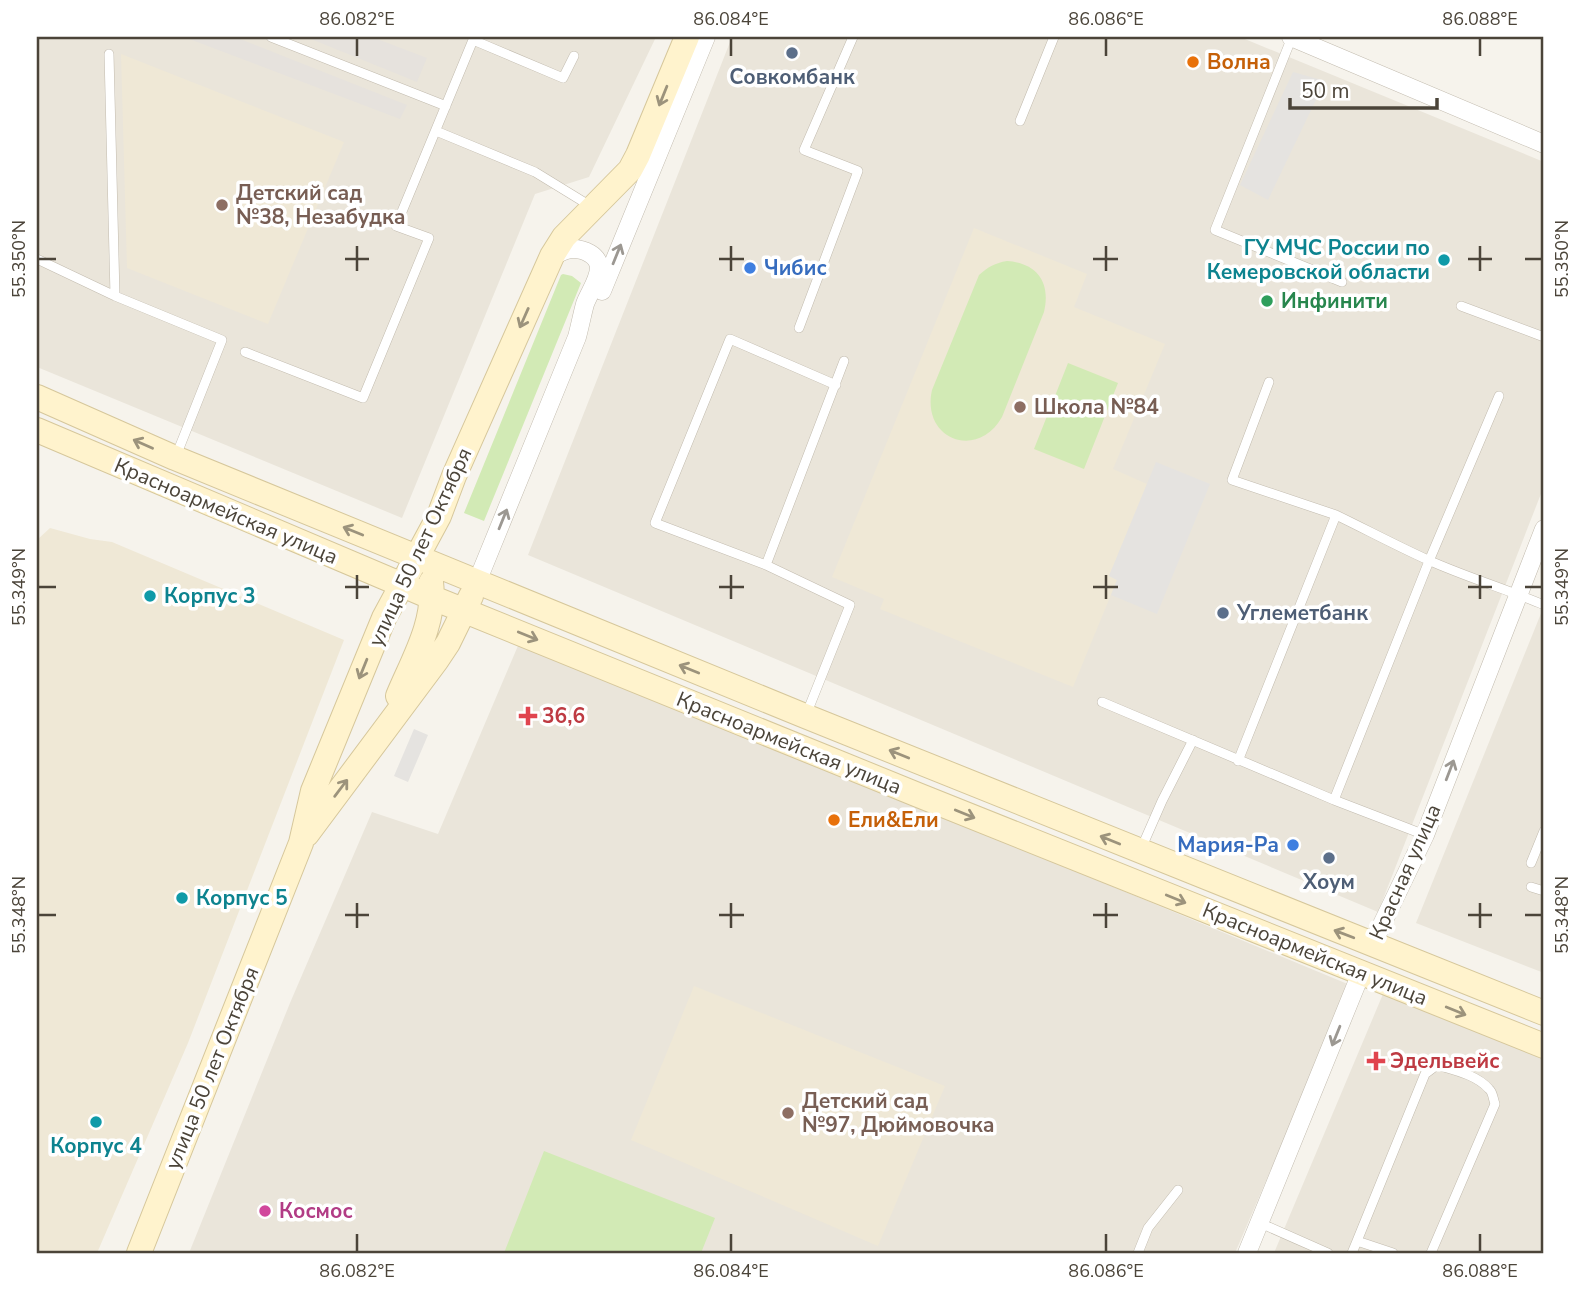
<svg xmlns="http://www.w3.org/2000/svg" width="1581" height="1290" viewBox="0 0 1581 1290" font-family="'Nunito Sans',sans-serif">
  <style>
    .residential { fill: #eae5da }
    .industrial { fill: #e6e2dd }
    .education { fill: #efe8d6 }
    .green { fill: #d2eab5 }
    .parking { fill: #e5e3e0 }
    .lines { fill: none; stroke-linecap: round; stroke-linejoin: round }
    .lane-casing { stroke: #c2bbae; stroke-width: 10 }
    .street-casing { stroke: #c2bbae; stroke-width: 19 }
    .secondary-casing { stroke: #d6c79b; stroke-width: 26 }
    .lane { stroke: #fff; stroke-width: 9 }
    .street { stroke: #fff; stroke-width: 18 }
    .secondary { stroke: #fff3cd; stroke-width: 24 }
    .oneway { stroke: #9c937c }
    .oneway2 { stroke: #9c9892 }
    .ticks { fill: none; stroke: #4b4439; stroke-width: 2.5 }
    .service-dot { fill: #5c6f8a; stroke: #fff; stroke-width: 2.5 }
    .food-dot { fill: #e8710a; stroke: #fff; stroke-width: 2.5 }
    .education-dot { fill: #8d6e63; stroke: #fff; stroke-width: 2.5 }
    .culture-dot { fill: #0f9aa8; stroke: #fff; stroke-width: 2.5 }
    .shop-dot { fill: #3f7fe0; stroke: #fff; stroke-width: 2.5 }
    .leisure-dot { fill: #2e9e5b; stroke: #fff; stroke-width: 2.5 }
    .health-dot { fill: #e0444e; stroke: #fff; stroke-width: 2.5 }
    .hotel-dot { fill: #d1479c; stroke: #fff; stroke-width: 2.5 }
    .labels { text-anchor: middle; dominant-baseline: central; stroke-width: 7; stroke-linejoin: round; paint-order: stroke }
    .food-label { font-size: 21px; font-weight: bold; fill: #c56008; stroke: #fff; text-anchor: start }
    .service-label { font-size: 21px; font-weight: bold; fill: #4e5e75; stroke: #fff }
    .education-label { font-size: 21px; font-weight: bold; fill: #785e54; stroke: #fff; text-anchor: start }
    .culture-label { font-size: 21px; font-weight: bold; fill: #0d838f; stroke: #fff; text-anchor: start }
    .shop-label { font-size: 21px; font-weight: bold; fill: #366cbe; stroke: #fff; text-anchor: start }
    .leisure-label { font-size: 21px; font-weight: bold; fill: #27864d; stroke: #fff; text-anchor: start }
    .street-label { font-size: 21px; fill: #4b4439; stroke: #fff }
    .health-label { font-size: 21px; font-weight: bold; fill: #be3a42; stroke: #fff; text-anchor: start }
    .hotel-label { font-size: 21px; font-weight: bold; fill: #b23c85; stroke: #fff; text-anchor: start }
    .neatline { fill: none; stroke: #4b4439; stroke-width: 2.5 }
    .ticks-label { font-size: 18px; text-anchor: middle; fill: #4b4439 }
  </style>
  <rect width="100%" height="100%" fill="#f6f3ec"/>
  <path class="residential" d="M 37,37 L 656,37 L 589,177 L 535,194 L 402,518 L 37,367 Z
    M 732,37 L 1240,37 L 1544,162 L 1544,486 L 1378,912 L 528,555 Z
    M 1544,606 L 1544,973 L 1416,923 Z
    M 520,641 L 1350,985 L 1235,1253 L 189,1253 L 290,1003 L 372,812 L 438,834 Z
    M 1383,994 L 1544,1059 L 1544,1253 L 1274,1253 Z"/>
  <path class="industrial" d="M 184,37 L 235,37 L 407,105 L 400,119 Z
    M 306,37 L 372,37 L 427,58 L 417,82 Z"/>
  <path class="education" d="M 121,54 L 344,142 L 268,324 L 127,268 Z
    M 974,228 L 1087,274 L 1074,307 L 1165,344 L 1113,469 L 1147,484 L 1109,576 L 1117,580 L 1073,687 L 880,609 L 884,599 L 832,577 Z
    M 50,528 L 90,539 L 112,542 L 344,640 L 188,1043 L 97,1253 L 45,1253 L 37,1250 L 37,540 Z
    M 694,986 L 945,1086 L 878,1246 L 631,1140 Z"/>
  <path class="green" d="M 1007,261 C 1037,263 1051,282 1044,312 L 1002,417 C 977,461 921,439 932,390 L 979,275 C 988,267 995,263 1007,261 Z
    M 563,274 L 572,276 L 581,283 L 484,521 L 464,513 L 561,275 Z
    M 1068,363 L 1118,383 L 1084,469 L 1034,449 Z
    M 544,1151 L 715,1218 L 701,1253 L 504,1253 Z"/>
  <path class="parking" d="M 1293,72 L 1325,81 L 1268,200 L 1240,185 Z
    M 1156,462 L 1210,484 L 1157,614 L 1111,595 L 1117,580 L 1109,576 Z
    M 414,729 L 428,735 L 408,782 L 394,776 Z"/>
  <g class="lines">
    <defs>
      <path id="lane" d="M 271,37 L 446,106
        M 1292,37 L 1215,230 L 1342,282
        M 109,54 L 115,296
        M 1020,121 L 1054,37
        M 436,131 L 535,172 L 592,207
        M 37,259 L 115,296 L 222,340 L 176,456
        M 1461,306 L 1544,337
        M 799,328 L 858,171 L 804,150 L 853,37
        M 245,352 L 363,398 L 429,238 L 396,226 L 473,40 L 563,78 L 574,56
        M 1269,382 L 1232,480 L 1336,515
        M 766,565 L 844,361
        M 1102,702 L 1334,800 L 1425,835
        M 806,715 L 850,605 L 766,565 L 655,523 L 730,339 L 836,385
        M 1238,761 L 1336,515 C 1367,530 1397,546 1428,560 C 1466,577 1506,589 1544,605
        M 1334,800 L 1429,561 L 1499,396
        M 1141,849 L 1162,801 L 1193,740
        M 1531,863 L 1544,831
        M 1531,887 L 1544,891
        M 1260,1223 L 1328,1253
        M 1357,1241 L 1425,1074 L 1437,1065 C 1454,1070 1477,1075 1489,1089 C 1493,1092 1493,1099 1495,1104 L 1431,1253
        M 1138,1253 L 1148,1228 L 1178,1190
        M 1352,1253 L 1357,1241 L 1393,1253"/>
      <path id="street" d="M 1291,37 L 1544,144
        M 602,291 L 706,37
        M 477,582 L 577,337 C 580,326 582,315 585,304 C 589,293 599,280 599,267 C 598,255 584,249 573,249 C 566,249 559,253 552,256
        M 1372,945 L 1425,835 L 1544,529
        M 1247,1253 L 1361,973"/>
      <path id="secondary" d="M 37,397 L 175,458 L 805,716 L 1544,1013
        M 37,430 L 433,598 L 918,795 L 1544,1046
        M 398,696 C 413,660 436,622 431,582
        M 307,834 L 436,661 L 448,643 L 471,596
        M 139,1253 L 301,843 L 313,791 L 384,618 L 439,516 L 454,476 L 552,256 L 564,237 L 630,170 L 638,155 L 687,37"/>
    </defs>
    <use href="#lane" class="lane-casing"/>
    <use href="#street" class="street-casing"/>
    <use href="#secondary" class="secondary-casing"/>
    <use href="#lane" class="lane"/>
    <use href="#street" class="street"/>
    <use href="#secondary" class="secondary"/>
  </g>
  <defs><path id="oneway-shaft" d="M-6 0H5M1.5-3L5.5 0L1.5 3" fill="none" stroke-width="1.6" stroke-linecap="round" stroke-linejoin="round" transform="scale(1.75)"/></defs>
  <g class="oneway">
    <use href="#oneway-shaft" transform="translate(663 96) rotate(112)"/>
    <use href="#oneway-shaft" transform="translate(524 318) rotate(114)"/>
    <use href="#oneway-shaft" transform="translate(143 444) rotate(-156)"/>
    <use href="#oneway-shaft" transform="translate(353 531) rotate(-158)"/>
    <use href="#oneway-shaft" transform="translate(528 636) rotate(22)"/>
    <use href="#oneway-shaft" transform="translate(363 669) rotate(112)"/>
    <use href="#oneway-shaft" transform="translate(689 669) rotate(-158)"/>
    <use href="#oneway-shaft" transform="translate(899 754) rotate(-158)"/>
    <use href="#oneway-shaft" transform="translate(341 788) rotate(-53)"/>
    <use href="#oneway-shaft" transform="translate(965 814) rotate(22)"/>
    <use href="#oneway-shaft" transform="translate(1110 840) rotate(-158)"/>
    <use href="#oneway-shaft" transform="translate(1176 899) rotate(22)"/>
    <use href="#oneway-shaft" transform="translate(1344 934) rotate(-159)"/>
    <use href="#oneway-shaft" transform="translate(1456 1011) rotate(22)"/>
  </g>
  <g class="oneway2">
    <use href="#oneway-shaft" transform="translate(617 254) rotate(-68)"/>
    <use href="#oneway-shaft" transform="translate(503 519) rotate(-68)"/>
    <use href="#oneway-shaft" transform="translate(1450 770) rotate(-69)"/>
    <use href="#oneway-shaft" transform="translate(1336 1036) rotate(112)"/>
  </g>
  <path class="ticks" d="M 357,38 L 357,56M 731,38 L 731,56M 1106,38 L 1106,56M 1480,38 L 1480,56M 357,246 L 357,271M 731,246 L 731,271M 1106,246 L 1106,271M 1480,246 L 1480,271M 38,259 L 56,259M 345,259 L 369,259M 719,259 L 744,259M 1093,259 L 1118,259M 1468,259 L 1492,259M 1525,259 L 1542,259M 357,575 L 357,599M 731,575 L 731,599M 1106,575 L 1106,599M 1480,575 L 1480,599M 38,587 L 56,587M 345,587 L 369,587M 719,587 L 744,587M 1093,587 L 1118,587M 1468,587 L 1492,587M 1525,587 L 1542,587M 357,903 L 357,928M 731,903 L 731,928M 1106,903 L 1106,928M 1480,903 L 1480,928M 38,915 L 56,915M 345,915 L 369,915M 719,915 L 744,915M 1093,915 L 1118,915M 1468,915 L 1492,915M 1525,915 L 1542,915M 357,1234 L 357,1252M 731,1234 L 731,1252M 1106,1234 L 1106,1252M 1480,1234 L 1480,1252"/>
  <g class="service-dot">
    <circle cx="792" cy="53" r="7"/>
    <circle cx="1223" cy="613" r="7"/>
    <circle cx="1329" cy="858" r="7"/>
  </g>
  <g class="food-dot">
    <circle cx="1193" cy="62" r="7"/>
    <circle cx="834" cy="820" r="7"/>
  </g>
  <g class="education-dot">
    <circle cx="222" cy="205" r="7"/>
    <circle cx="1020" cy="407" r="7"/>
    <circle cx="788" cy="1113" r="7"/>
  </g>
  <g class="culture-dot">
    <circle cx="1444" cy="260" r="7"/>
    <circle cx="150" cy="596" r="7"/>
    <circle cx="182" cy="898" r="7"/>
    <circle cx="96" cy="1122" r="7"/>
  </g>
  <g class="shop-dot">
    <circle cx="750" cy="268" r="7"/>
    <circle cx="1293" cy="845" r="7"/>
  </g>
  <circle class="leisure-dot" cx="1267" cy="301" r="7"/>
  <g class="health-dot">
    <path d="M524.5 705.5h7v7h7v7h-7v7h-7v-7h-7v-7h7z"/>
    <path d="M1372.5 1050.5h7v7h7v7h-7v7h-7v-7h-7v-7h7z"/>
  </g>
  <circle class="hotel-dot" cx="265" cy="1211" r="7"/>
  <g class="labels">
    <g class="food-label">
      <text x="1207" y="62">Волна</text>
      <text x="848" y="820">Ели&amp;Ели</text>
    </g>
    <g class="service-label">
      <text x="792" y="77">Совкомбанк</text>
      <text x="1237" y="613" text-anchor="start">Углеметбанк</text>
      <text x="1329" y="882">Хоум</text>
    </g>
    <g class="education-label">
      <text x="236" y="193">Детский сад<tspan x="236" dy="24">№38, Незабудка</tspan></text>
      <text x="1034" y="407">Школа №84</text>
      <text x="802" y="1101">Детский сад<tspan x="802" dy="24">№97, Дюймовочка</tspan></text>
    </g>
    <g class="culture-label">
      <text x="1430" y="248" text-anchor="end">ГУ МЧС России по<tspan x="1430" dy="24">Кемеровской области</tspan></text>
      <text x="164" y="596">Корпус 3</text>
      <text x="196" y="898">Корпус 5</text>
      <text x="96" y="1146" text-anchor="middle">Корпус 4</text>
    </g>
    <g class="shop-label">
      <text x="764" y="268">Чибис</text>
      <text x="1279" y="845" text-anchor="end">Мария-Ра</text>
    </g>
    <g class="leisure-label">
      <text x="1281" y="301">Инфинити</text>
    </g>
    <g class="street-label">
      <text transform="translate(226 511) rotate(23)">Красноармейская улица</text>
      <text transform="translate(420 547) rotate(-65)">улица 50 лет Октября</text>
      <text transform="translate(789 743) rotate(22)">Красноармейская улица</text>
      <text transform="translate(1405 872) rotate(-66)">Красная улица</text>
      <text transform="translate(1315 954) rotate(22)">Красноармейская улица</text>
      <text transform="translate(212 1068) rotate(-68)">улица 50 лет Октября</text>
    </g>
    <g class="health-label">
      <text x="542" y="716">36,6</text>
      <text x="1390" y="1061">Эдельвейс</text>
    </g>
    <g class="hotel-label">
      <text x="279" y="1211">Космос</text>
    </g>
  </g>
  <rect width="1581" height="1290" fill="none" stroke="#ffffff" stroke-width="77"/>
  <path d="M1290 98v10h147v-10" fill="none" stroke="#4b4439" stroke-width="3.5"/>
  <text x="1301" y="98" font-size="21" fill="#4b4439" stroke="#ffffff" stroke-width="5" paint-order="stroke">50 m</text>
  <rect x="38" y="38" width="1504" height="1214" class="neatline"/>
  <g class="ticks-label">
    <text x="357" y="25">86.082°E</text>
    <text x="731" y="25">86.084°E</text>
    <text x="1106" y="25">86.086°E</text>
    <text x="1480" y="25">86.088°E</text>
    <text transform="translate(19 259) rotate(-90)" y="6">55.350°N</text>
    <text transform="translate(1562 259) rotate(-90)" y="6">55.350°N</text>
    <text transform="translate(19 587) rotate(-90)" y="6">55.349°N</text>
    <text transform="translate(1562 587) rotate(-90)" y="6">55.349°N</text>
    <text transform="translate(19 915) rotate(-90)" y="6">55.348°N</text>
    <text transform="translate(1562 915) rotate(-90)" y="6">55.348°N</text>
    <text x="357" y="1277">86.082°E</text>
    <text x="731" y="1277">86.084°E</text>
    <text x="1106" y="1277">86.086°E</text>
    <text x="1480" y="1277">86.088°E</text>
  </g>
</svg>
